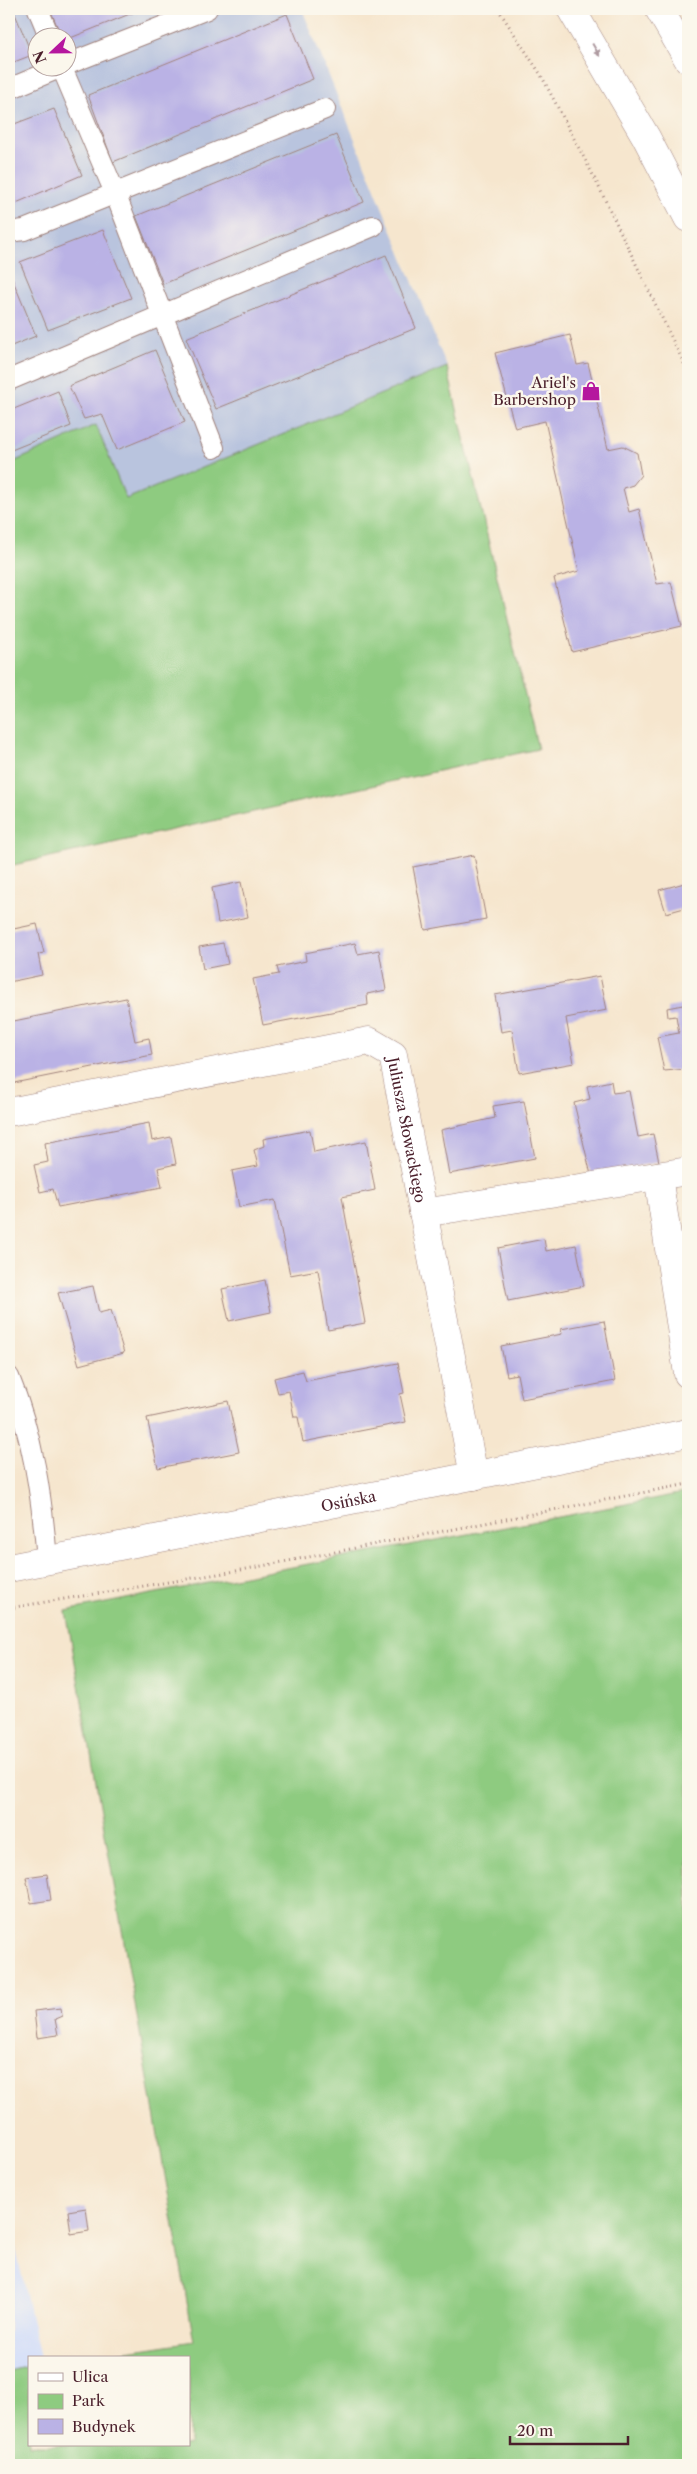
<svg xmlns="http://www.w3.org/2000/svg" width="697" height="2474" viewBox="0 0 697 2474" font-family="'Libre Caslon Text',serif">
  <style>
    .built { fill: #cedafa }
    .industrial { fill: #b9c4de; fill-rule: evenodd }
    .green { fill: #8ecb80; stroke: #6c7556 }
    .building { fill: #bab2e5 }
    .lines { fill: none; stroke-linecap: round; stroke-linejoin: round }
    .service-casing { stroke: #a0827c; stroke-width: 22 }
    .minor-casing { stroke: #a0827c; stroke-width: 29 }
    .tertiary-casing { stroke: #a0827c; stroke-width: 29 }
    .secondary-casing { stroke: #a0827c; stroke-width: 29 }
    .path { stroke: #a0827c; stroke-width: 3; stroke-dasharray: 1 4; stroke-linecap: butt }
    .service { stroke: #fff; stroke-width: 20 }
    .minor { stroke: #fff; stroke-width: 28 }
    .tertiary { stroke: #fff; stroke-width: 28 }
    .secondary { stroke: #fff; stroke-width: 28 }
    .oneway { fill: #ae9aa0 }
    .labels { text-anchor: middle; dominant-baseline: central; stroke-width: 5; stroke-linejoin: round; paint-order: stroke }
    .poi-label { font-size: 15px; fill: #4a1f2b; stroke: #fbf7ec; text-anchor: end }
    .street-label { font-size: 15px; fill: #4a1f2b; stroke: #fbf7ec }
  </style>
  <rect width="100%" height="100%" fill="#fbf7ec"/>
  <filter id="ink" filterUnits="userSpaceOnUse"><feTurbulence type="fractalNoise" baseFrequency=".02" numOctaves="2"/><feDisplacementMap in="SourceGraphic" scale="10" xChannelSelector="R" yChannelSelector="G"/><feConvolveMatrix kernelMatrix="1 2 1 2 8 2 1 2 1" color-interpolation-filters="sRGB"/></filter>
  <filter id="wash" filterUnits="userSpaceOnUse"><feTurbulence type="fractalNoise" baseFrequency=".0096" numOctaves="4" result="noise"/><feDisplacementMap in="SourceGraphic" scale="20" xChannelSelector="R" yChannelSelector="G"/><feGaussianBlur stdDeviation="1.12" result="paint"/><feColorMatrix in="noise" values="0 0 0 0 0 0 0 0 0 0 0 0 0 0 0 0 0 1.4 0 .05"/><feComposite in="paint" operator="in"/></filter>
  <g filter="url(#wash)">
    <rect width="100%" height="100%" fill="#f6e6ce"/>
    <path class="built" d="M 9,2218 L 40,2358 L 29,2358 L 29,2366 L 9,2371 Z"/>
    <path class="industrial" d="M 9,9 L 302,9 L 447,367 L 126,499 L 9,464 ZM 38,38 L 68,38 L 68,68 L 38,68 Z"/>
    <path class="green" d="M 447,367 L 538,749 L 9,866 L 9,464 L 96,425 L 126,499 Z
      M 688,1492 L 688,2465 L 9,2465 L 9,2371 L 29,2366 L 29,2445 L 189,2445 L 189,2358 L 80,2358 L 194,2341 L 66,1611 C 273,1569 481,1533 688,1492 Z"/>
    <g id="blocks">
      <path class="building" d="M 9,9 L 13,9 L 32,55 L 9,64 Z
        M 50,9 L 142,9 L 68,39 L 62,38 Z
        M 287,14 L 313,79 L 113,162 L 88,95 Z
        M 54,109 L 82,175 L 9,206 L 9,126 Z
        M 336,135 L 364,202 L 163,284 L 136,216 Z
        M 103,230 L 131,298 L 48,330 L 20,262 Z
        M 386,255 L 416,328 L 216,409 L 186,338 Z
        M 9,271 L 36,336 L 9,347 Z
        M 570,335 L 577,365 L 588,363 L 608,449 L 623,446 L 637,453 L 641,475 L 633,485 L 623,488 L 629,512 L 639,509 L 657,584 L 671,582 L 682,626 L 572,652 L 554,578 L 579,571 L 545,421 L 515,428 L 495,353 Z
        M 155,350 L 185,422 L 117,450 L 102,414 L 84,419 L 69,386 Z
        M 58,391 L 71,426 L 9,451 L 9,411 Z
        M 474,855 L 486,919 L 425,930 L 413,867 Z
        M 241,882 L 248,917 L 218,923 L 212,888 Z
        M 688,882 L 688,907 L 666,913 L 659,890 Z
        M 37,924 L 44,953 L 38,954 L 42,975 L 9,982 L 9,930 Z
        M 223,943 L 228,964 L 203,969 L 199,947 Z
        M 355,943 L 358,954 L 379,950 L 386,990 L 367,994 L 368,1005 L 263,1025 L 253,979 L 279,974 L 277,967 L 306,961 L 305,953 Z
        M 600,976 L 607,1010 L 566,1018 L 574,1063 L 519,1073 L 512,1030 L 501,1032 L 495,995 Z
        M 126,998 L 135,1041 L 149,1038 L 152,1055 L 9,1084 L 9,1022 Z
        M 688,1004 L 688,1069 L 664,1071 L 657,1037 L 679,1033 L 676,1016 L 668,1017 L 667,1008 Z
        M 611,1081 L 613,1093 L 629,1091 L 638,1137 L 653,1134 L 659,1162 L 591,1175 L 574,1103 L 590,1099 L 587,1086 Z
        M 524,1101 L 535,1158 L 449,1174 L 441,1130 L 495,1118 L 493,1106 Z
        M 149,1123 L 152,1141 L 171,1137 L 176,1164 L 158,1168 L 162,1187 L 58,1207 L 53,1189 L 40,1192 L 34,1165 L 48,1162 L 45,1143 Z
        M 310,1130 L 314,1152 L 366,1141 L 375,1190 L 342,1197 L 365,1323 L 328,1330 L 318,1270 L 290,1275 L 275,1200 L 239,1207 L 232,1171 L 258,1166 L 254,1150 L 264,1146 L 263,1139 Z
        M 544,1239 L 546,1251 L 576,1245 L 584,1286 L 508,1301 L 498,1248 Z
        M 265,1280 L 271,1312 L 229,1321 L 222,1289 Z
        M 93,1286 L 99,1313 L 111,1310 L 124,1353 L 79,1365 L 58,1293 Z
        M 604,1321 L 615,1381 L 522,1399 L 517,1374 L 507,1376 L 501,1346 L 562,1334 L 561,1329 Z
        M 398,1363 L 404,1393 L 400,1394 L 406,1422 L 303,1442 L 298,1417 L 294,1417 L 289,1391 L 278,1393 L 274,1378 L 303,1371 L 306,1381 Z
        M 228,1401 L 239,1452 L 158,1468 L 147,1418 Z
        M 47,1874 L 51,1900 L 31,1903 L 26,1877 Z
        M 61,2008 L 62,2016 L 55,2019 L 58,2035 L 37,2038 L 34,2011 Z
        M 86,2208 L 89,2231 L 71,2234 L 68,2211 Z"/>
    </g>
  </g>
  <g filter="url(#ink)">
    <use href="#blocks" fill-opacity="0" stroke="#a0827c" stroke-width="1"/>
    <g class="lines">
      <defs>
        <path id="service" d="M 38,9 L 50,38
          M 68,64 L 207,9
          M 62,68 L 115,193 L 214,448
          M 9,89 L 59,68
          M 9,232 L 24,230 L 325,109
          M 9,380 L 373,226
          M 9,1377 C 33,1435 42,1498 47,1560"/>
        <g id="minor">
          <path id="s1" d="M 9,1112 L 369,1041 L 393,1055 L 474,1476"/>
          <path d="M 658,1176 L 688,1374"/>
          <path d="M 423,1213 L 688,1171"/>
        </g>
        <g id="tertiary">
          <path id="s2" d="M 9,1568 L 688,1433"/>
        </g>
        <path id="secondary" d="M 571,9 L 646,137 L 688,218
          M 659,9 L 688,59"/>
      </defs>
      <use href="#service" class="service-casing"/>
      <use href="#minor" class="minor-casing"/>
      <use href="#tertiary" class="tertiary-casing"/>
      <use href="#secondary" class="secondary-casing"/>
      <path class="path" d="M 498,9 L 541,75 L 596,181 L 688,372
        M 9,1608 L 236,1571 L 688,1484"/>
      <use href="#service" class="service"/>
      <use href="#minor" class="minor"/>
      <use href="#tertiary" class="tertiary"/>
      <use href="#secondary" class="secondary"/>
    </g>
    <defs><path id="oneway-solid" d="M-6-.8H1V-3.2L6.5 0L1 3.2V.8H-6Z" transform="scale(1.25)"/></defs>
    <use class="oneway" href="#oneway-solid" transform="translate(596 50) rotate(60)"/>
  </g>
  <defs>
    <symbol id="shop-bare" viewBox="-9 -9 18 18"><path d="M-5-2.5h2.3a2.7 3.5 0 0 1 5.4 0H5L5.5 6h-11ZM-1.5-2.5h3a1.5 2.3 0 0 0-3 0Z" fill="#b5179e" stroke="#fbf7ec" stroke-width="2.5" paint-order="stroke"/></symbol>
  </defs>
  <g fill-rule="evenodd">
    <use href="#shop-bare" x="577" y="377" width="28" height="28"/>
  </g>
  <g class="labels">
    <g class="poi-label">
      <text x="576" y="382">Ariel's<tspan x="576" dy="17">Barbershop</tspan></text>
    </g>
    <g class="street-label">
      <text stroke="none"><textPath href="#s1" startOffset="471">Juliusza Słowackiego</textPath></text>
      <text stroke="none"><textPath href="#s2" startOffset="346">Osińska</textPath></text>
    </g>
  </g>
  <rect width="697" height="2474" fill="none" stroke="#fbf7ec" stroke-width="30"/>
  <rect x="28" y="2356" width="162" height="90" fill="#fbf7ec" stroke="#b4a19f"/>
  <rect x="38" y="2373" width="25" height="8" fill="#ffffff" stroke="#b4a19f"/>
  <text x="72" y="2382" font-size="15" fill="#4a1f2b">Ulica</text>
  <rect x="38" y="2394" width="25" height="15" fill="#8ecb80" stroke="#b4a19f"/>
  <text x="72" y="2406" font-size="15" fill="#4a1f2b">Park</text>
  <rect x="38" y="2419" width="25" height="15" fill="#bab2e5" stroke="#b4a19f"/>
  <text x="72" y="2432" font-size="15" fill="#4a1f2b">Budynek</text>
  <g transform="translate(52 52) rotate(248)"><circle r="24" fill="#fbf7ec" stroke="#b4a19f"/>
  <path d="M0-4L9 19L0 12L-9 19Z" fill="#b5179e"/>
  <text y="-8" font-size="14" font-weight="bold" text-anchor="middle" fill="#4a1f2b">N</text>
  </g>
  <path d="M510 2436v8h118v-8" fill="none" stroke="#4a1f2b" stroke-width="2.5"/>
  <text x="517" y="2436" font-size="15" fill="#4a1f2b" stroke="#fbf7ec" stroke-width="4" paint-order="stroke">20 m</text>
</svg>
